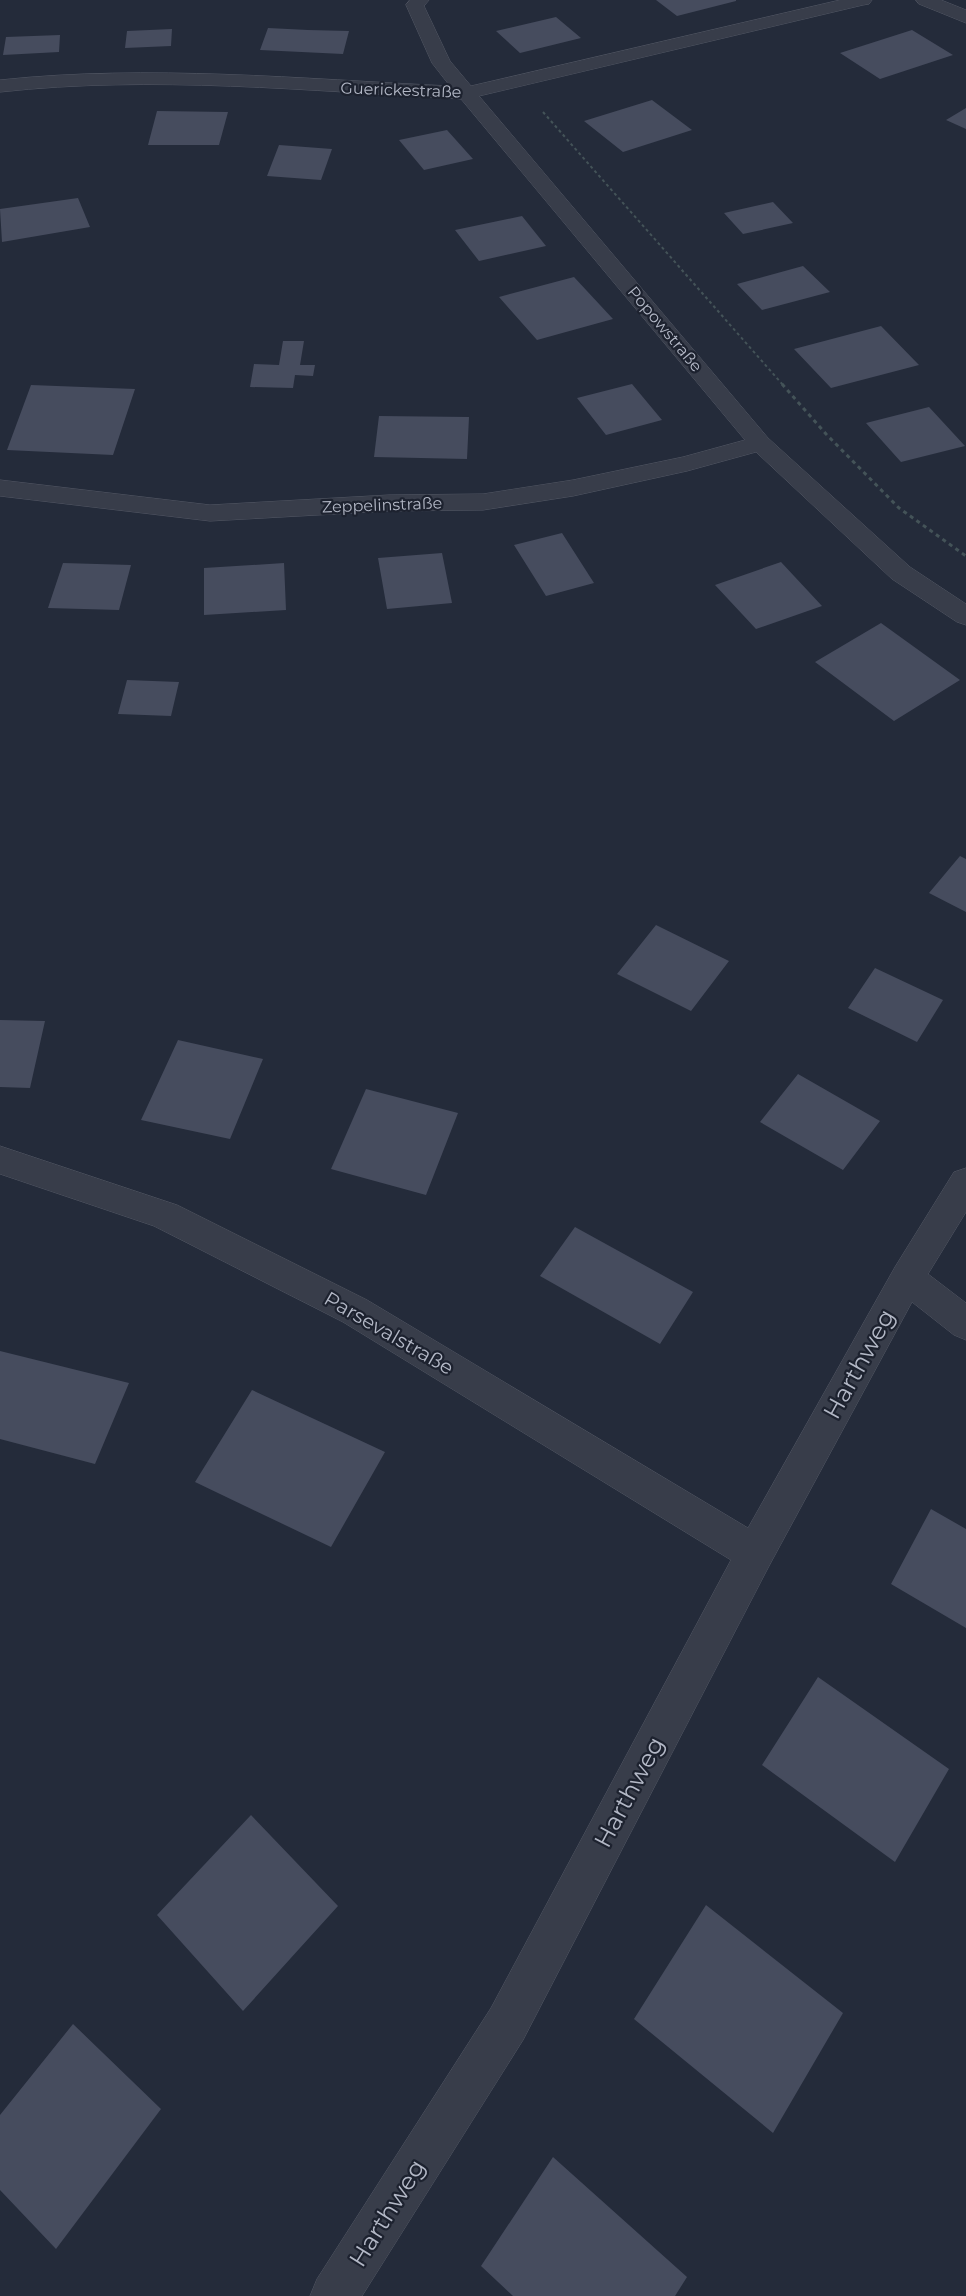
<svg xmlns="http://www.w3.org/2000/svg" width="966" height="2296" viewBox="0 0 966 2296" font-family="Montserrat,sans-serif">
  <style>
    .building { fill: #464c5e }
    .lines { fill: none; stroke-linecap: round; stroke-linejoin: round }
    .minor-casing { stroke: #535865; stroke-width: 1 }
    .path-far1 { stroke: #445358; stroke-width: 2; stroke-dasharray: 3 3; stroke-linecap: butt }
    .path { stroke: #445358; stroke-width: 3; stroke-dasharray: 4 4; stroke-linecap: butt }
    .minor { fill: #383d4a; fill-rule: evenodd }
    .labels { text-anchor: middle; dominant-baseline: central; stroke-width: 4.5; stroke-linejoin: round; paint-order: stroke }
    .far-street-label { font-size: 16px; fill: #b3b8c6; stroke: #1d222f }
    .street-label { font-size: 20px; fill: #b3b8c6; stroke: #1d222f }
    .near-street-label { font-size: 24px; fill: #b3b8c6; stroke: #1d222f }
  </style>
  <rect width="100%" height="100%" fill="#242b3a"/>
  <path class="building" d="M 656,0 L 736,0 L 736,1 L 677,16 Z
    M 556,17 L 581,38 L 520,53 L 496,31 Z
    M 268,28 L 308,30 L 349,31 L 343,54 L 260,50 Z
    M 172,29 L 171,46 L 125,48 L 127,31 Z
    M 912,30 L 953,55 L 880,79 L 840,53 Z
    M 60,35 L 59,52 L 3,55 L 6,37 Z
    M 652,100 L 692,130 L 623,152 L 584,121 Z
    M 966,108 L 966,129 L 946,120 Z
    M 157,111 L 228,112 L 219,145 L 148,145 Z
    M 447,130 L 473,159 L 424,170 L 399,140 Z
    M 279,145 L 332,149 L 321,180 L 267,176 Z
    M 78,198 L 90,227 L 2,242 L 0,209 Z
    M 773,202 L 793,223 L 743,234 L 724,213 Z
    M 522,216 L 546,246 L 479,261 L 455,230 Z
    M 803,266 L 830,292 L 762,310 L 737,284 Z
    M 574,277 L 613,319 L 537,340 L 499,297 Z
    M 881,326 L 919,365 L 831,388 L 794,349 Z
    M 283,341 L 304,341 L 300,365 L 315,365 L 313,376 L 295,375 L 293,388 L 250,387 L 254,364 L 279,365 Z
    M 632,384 L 662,420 L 606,435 L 577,398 Z
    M 31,385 L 135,389 L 113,455 L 7,450 Z
    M 929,407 L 965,446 L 901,462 L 866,423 Z
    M 379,416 L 469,417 L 467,459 L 374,457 Z
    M 562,533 L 594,583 L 546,596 L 514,545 Z
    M 442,553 L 452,603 L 387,609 L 378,558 Z
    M 781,562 L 822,606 L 756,629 L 715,585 Z
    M 63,563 L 131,565 L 119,610 L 48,608 Z
    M 284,563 L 286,610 L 204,615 L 204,568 Z
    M 881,623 L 960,680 L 894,721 L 815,662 Z
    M 127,680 L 179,682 L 171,716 L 118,714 Z
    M 960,856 L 966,859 L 966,912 L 929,893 Z
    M 656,925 L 729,961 L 691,1011 L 617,974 Z
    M 875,968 L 943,1000 L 917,1042 L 848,1008 Z
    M 0,1020 L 45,1021 L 30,1088 L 0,1087 Z
    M 178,1040 L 263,1059 L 230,1139 L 141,1120 Z
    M 798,1074 L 880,1121 L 843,1170 L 760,1122 Z
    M 366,1089 L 458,1113 L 426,1195 L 331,1169 Z
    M 575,1227 L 693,1292 L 660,1344 L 540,1276 Z
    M 0,1351 L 129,1383 L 95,1464 L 0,1439 Z
    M 252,1390 L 385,1452 L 331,1547 L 195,1482 Z
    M 931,1509 L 966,1529 L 966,1628 L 891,1584 Z
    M 818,1677 L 949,1769 L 895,1862 L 762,1765 Z
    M 251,1815 L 338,1906 L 243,2011 L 157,1915 Z
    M 706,1905 L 843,2013 L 773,2133 L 634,2019 Z
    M 73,2024 L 161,2109 L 56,2249 L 0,2190 L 0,2115 Z
    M 553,2157 L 687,2277 L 675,2296 L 513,2296 L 481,2266 Z"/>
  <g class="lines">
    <defs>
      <path id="minor" d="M 410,0 L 429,0 L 424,6 L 450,61 L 471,86 L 840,0 L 872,0 L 869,4 L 863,5 L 479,96 L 768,438 L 910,567 L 966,604 L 966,625 L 957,622 L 892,579 L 756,452 L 687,471 L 573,496 L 483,510 L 389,511 L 210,521 L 0,496 L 0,480 L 210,505 L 389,495 L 483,494 L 573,480 L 683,457 L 745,440 L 461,99 C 308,91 153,75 0,92 L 0,80 C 149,64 301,79 450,86 L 432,63 L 406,5 Z
        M 916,0 L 941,0 L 966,10 L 966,23 L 919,4 Z
        M 0,1146 L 177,1205 L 367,1300 L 748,1528 L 895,1267 L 954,1172 L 966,1168 L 966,1212 L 928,1274 L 966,1303 L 966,1340 L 954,1335 L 912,1302 L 769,1566 L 523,2040 L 362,2296 L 310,2296 L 317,2279 L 491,2008 L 731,1560 L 343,1322 L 154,1226 L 0,1174 Z"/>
    </defs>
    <use href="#minor" class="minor-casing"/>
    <path class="path-far1" d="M 543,112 L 783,385"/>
    <path class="path" d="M 782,384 L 826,434 L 899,508 L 966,556"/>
    <use href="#minor" class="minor"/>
  </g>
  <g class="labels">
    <g class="far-street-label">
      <text transform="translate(401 90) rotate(2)">Guerickestraße</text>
      <text transform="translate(665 329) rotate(50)">Popowstraße</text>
      <text transform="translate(382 505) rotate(-2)">Zeppelinstraße</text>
    </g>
    <g class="street-label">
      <text transform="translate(389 1333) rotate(30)">Parsevalstraße</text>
    </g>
    <g class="near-street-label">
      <text transform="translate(859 1364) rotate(-61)">Harthweg</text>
      <text transform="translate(629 1792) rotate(-62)">Harthweg</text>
      <text transform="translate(387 2213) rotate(-58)">Harthweg</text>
    </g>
  </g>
</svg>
